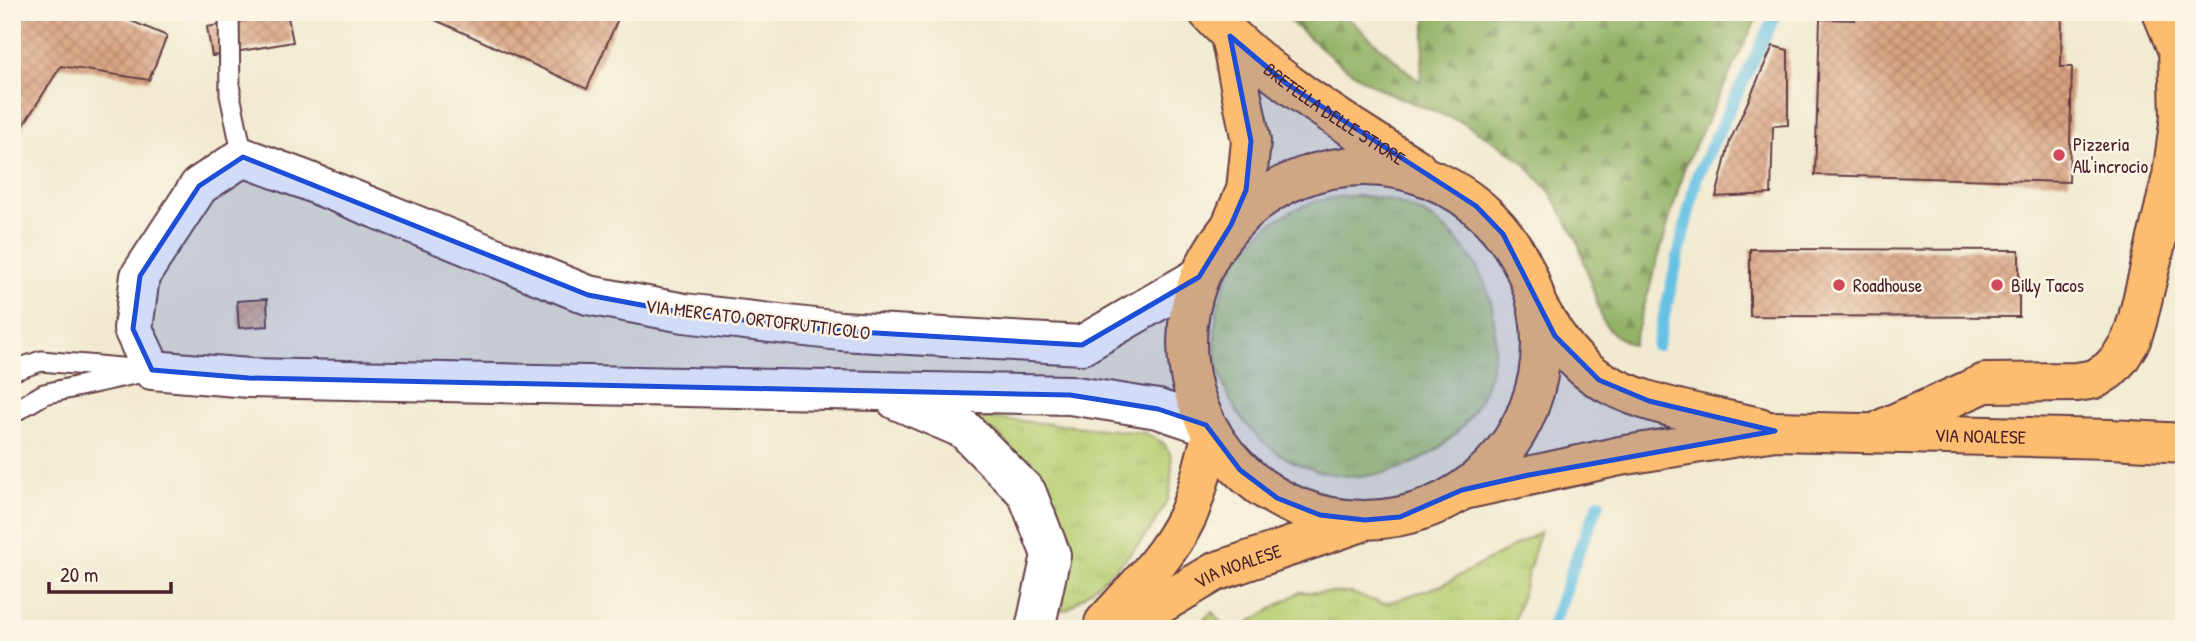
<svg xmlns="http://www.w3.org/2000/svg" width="2196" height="641" viewBox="0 0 2196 641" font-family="'Patrick Hand',sans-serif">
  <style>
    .grass { fill: url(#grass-tufts); stroke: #817750; stroke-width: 2 }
    .forest { fill: url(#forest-firs); stroke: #6e6848; stroke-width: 2 }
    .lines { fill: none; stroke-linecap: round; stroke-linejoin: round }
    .stream { stroke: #66c1e4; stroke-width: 12 }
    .building { fill: url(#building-cross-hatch) }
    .service-casing { stroke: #633d44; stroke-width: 23 }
    .minor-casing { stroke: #633d44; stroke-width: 42 }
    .primary-casing { stroke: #633d44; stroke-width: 42 }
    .service { stroke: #fff; stroke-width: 19 }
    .minor { stroke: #fff; stroke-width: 38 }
    .primary { stroke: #fcbd6f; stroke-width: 38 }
    .marked { fill: #1d4ed8; fill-opacity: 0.2; stroke: #1d4ed8; stroke-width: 5; stroke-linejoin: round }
    .poi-dot { fill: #d1495b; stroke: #fcf5e5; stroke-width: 2.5 }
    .labels { text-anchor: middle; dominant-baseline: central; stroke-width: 5; stroke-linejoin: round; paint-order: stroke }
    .street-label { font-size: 19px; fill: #4a1f2b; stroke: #fcf5e5 }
    .poi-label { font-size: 19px; fill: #4a1f2b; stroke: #fcf5e5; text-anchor: start }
  </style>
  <defs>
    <pattern id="grass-tufts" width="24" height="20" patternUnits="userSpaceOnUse" patternTransform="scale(1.75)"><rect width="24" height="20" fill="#b8cf74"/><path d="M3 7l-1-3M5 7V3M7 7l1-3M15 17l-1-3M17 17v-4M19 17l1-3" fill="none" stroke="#a0b165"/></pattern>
    <pattern id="forest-firs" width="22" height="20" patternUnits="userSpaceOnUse" patternTransform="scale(1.75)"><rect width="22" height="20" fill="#92b266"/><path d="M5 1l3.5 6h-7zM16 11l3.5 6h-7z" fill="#799054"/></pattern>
    <pattern id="building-cross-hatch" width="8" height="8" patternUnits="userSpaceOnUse" patternTransform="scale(1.75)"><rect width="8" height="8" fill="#d9a280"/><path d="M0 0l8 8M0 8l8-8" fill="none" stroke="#b28369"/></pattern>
  </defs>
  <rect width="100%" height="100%" fill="#fcf5e5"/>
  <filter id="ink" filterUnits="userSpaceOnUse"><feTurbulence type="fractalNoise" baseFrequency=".0143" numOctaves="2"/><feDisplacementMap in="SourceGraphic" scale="14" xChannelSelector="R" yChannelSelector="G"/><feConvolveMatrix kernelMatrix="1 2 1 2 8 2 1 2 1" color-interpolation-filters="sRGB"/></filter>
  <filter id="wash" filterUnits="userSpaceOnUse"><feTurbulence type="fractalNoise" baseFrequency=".00686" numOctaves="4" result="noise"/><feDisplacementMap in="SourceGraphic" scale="28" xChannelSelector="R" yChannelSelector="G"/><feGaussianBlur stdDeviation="1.57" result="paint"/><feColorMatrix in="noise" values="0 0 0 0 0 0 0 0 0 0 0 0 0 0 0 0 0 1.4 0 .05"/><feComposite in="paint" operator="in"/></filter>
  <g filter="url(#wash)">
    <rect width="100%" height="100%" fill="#f1ead0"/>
    <path class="grass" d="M1215 336a140 140 0 1 1 280 0a140 140 0 1 1-280 0Z
      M 968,416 L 1144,433 C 1167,442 1175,452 1171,477 C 1171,484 1171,492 1168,498 C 1148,544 1106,578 1068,609 L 1061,610 L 1057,603 L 1048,497 L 1027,465 L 999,435 Z
      M 1540,532 L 1512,629 L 1238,629 L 1300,592 L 1351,593 L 1384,604 L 1442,585 Z
      M 1212,612 L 1227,629 L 1193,629 Z"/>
    <path class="forest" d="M 1279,12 L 1341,12 L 1420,82 L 1427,12 L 1760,12 L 1685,166 L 1633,345 L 1616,336 L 1603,322 L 1577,239 L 1551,193 L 1523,162 L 1496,142 L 1461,122 L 1388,93 L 1362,79 L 1336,61 Z"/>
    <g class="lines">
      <path class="stream" d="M 1657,346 L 1697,176 L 1777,12
        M 1551,629 L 1579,550 L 1599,503"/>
    </g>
    <g id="blocks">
      <path class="building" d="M 12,12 L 110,12 L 167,36 L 149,80 L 61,66 L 12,143 Z
        M 260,12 L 287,12 L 293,42 L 212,56 L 207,27 L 261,18 Z
        M 418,12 L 621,12 L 587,89 Z
        M 1855,12 L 2062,12 L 2061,67 L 2072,67 L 2069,182 L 1815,175 L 1820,19 L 1855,20 Z
        M 1773,46 L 1788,50 L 1788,125 L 1773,126 L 1771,194 L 1716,197 L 1730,141 Z
        M 1750,249 L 2019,250 L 2019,317 L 1750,316 Z
        M 267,299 L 268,326 L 239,328 L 237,301 Z"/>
    </g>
  </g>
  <g filter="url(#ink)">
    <use href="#blocks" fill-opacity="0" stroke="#633d44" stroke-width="2"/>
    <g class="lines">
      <defs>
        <path id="service" d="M 229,12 L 230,95 L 243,157
          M 12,371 L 41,361 L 132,369
          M 12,413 L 44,394 L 152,370"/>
        <path id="minor" d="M 1199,277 L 1082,345 L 841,331 L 684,313 L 588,295 L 305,180 L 243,157 L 199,186 L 140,276 L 133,329 L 152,370 L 249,378 L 1070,395 L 1158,409 L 1206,425
          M 896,400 L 964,429 L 1027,493 L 1051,555 L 1035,629"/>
        <g id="primary">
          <path id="s1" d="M 1208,12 C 1267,77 1342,121 1416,168"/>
          <path d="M 2162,12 L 2184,66"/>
          <path d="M 1230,36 L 1251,141 L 1246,190 L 1231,225"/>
          <circle cx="1364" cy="343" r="177"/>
          <path d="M 1537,305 C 1549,325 1561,346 1578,362 C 1617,403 1705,414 1759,427"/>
          <path d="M 1884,428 L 1985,383 L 2077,382 L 2095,379 L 2109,370 L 2120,358 L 2131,340 L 2137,322 L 2172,176 L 2180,116 L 2178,48"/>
          <path id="s2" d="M 1464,490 L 1620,456 L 1775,431 L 2111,439 L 2184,443"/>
          <path d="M 1104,623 C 1134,590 1167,558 1187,517 C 1198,493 1204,460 1212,434"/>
          <path id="s3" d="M 1119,629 L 1215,572 L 1359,523"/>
        </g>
      </defs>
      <use href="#service" class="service-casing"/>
      <use href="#minor" class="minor-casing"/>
      <use href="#primary" class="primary-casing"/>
      <use href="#service" class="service"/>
      <use href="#minor" class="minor"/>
      <use href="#primary" class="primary"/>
    </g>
  </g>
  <path class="marked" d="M 1230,36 L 1287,84 L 1476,206 L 1503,234 L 1555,336 L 1599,380 L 1649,401 L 1775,431 L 1529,475 L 1462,490 L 1400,517 L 1365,520 L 1320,515 L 1277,498 L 1240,470 L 1206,425 L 1158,409 L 1070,395 L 249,378 L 152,370 L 133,329 L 140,276 L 199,186 L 243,157 L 588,295 L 684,313 L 841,331 L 1082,345 L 1199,277 L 1231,225 L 1246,190 L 1251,141 Z"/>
  <g class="poi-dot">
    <circle cx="2059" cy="155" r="7"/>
    <circle cx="1839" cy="285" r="7"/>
    <circle cx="1997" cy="285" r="7"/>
  </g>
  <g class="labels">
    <g class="street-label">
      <text stroke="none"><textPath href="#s1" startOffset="163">BRETELLA DELLE STIORE</textPath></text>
      <text transform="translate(758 319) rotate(7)">VIA MERCATO ORTOFRUTTICOLO</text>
      <text stroke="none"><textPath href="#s2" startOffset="522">VIA NOALESE</textPath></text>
      <text stroke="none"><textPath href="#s3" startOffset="135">VIA NOALESE</textPath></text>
    </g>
    <g class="poi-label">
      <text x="2073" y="144">Pizzeria<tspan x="2073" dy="22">All'incrocio</tspan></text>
      <text x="1853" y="285">Roadhouse</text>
      <text x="2011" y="285">Billy Tacos</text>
    </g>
  </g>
  <rect width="2196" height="641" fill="none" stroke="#fcf5e5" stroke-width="42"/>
  <path d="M49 582v10h122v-10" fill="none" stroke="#4a1f2b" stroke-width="3.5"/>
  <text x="60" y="582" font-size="21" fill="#4a1f2b" stroke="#fcf5e5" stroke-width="5" paint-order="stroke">20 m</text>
</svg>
